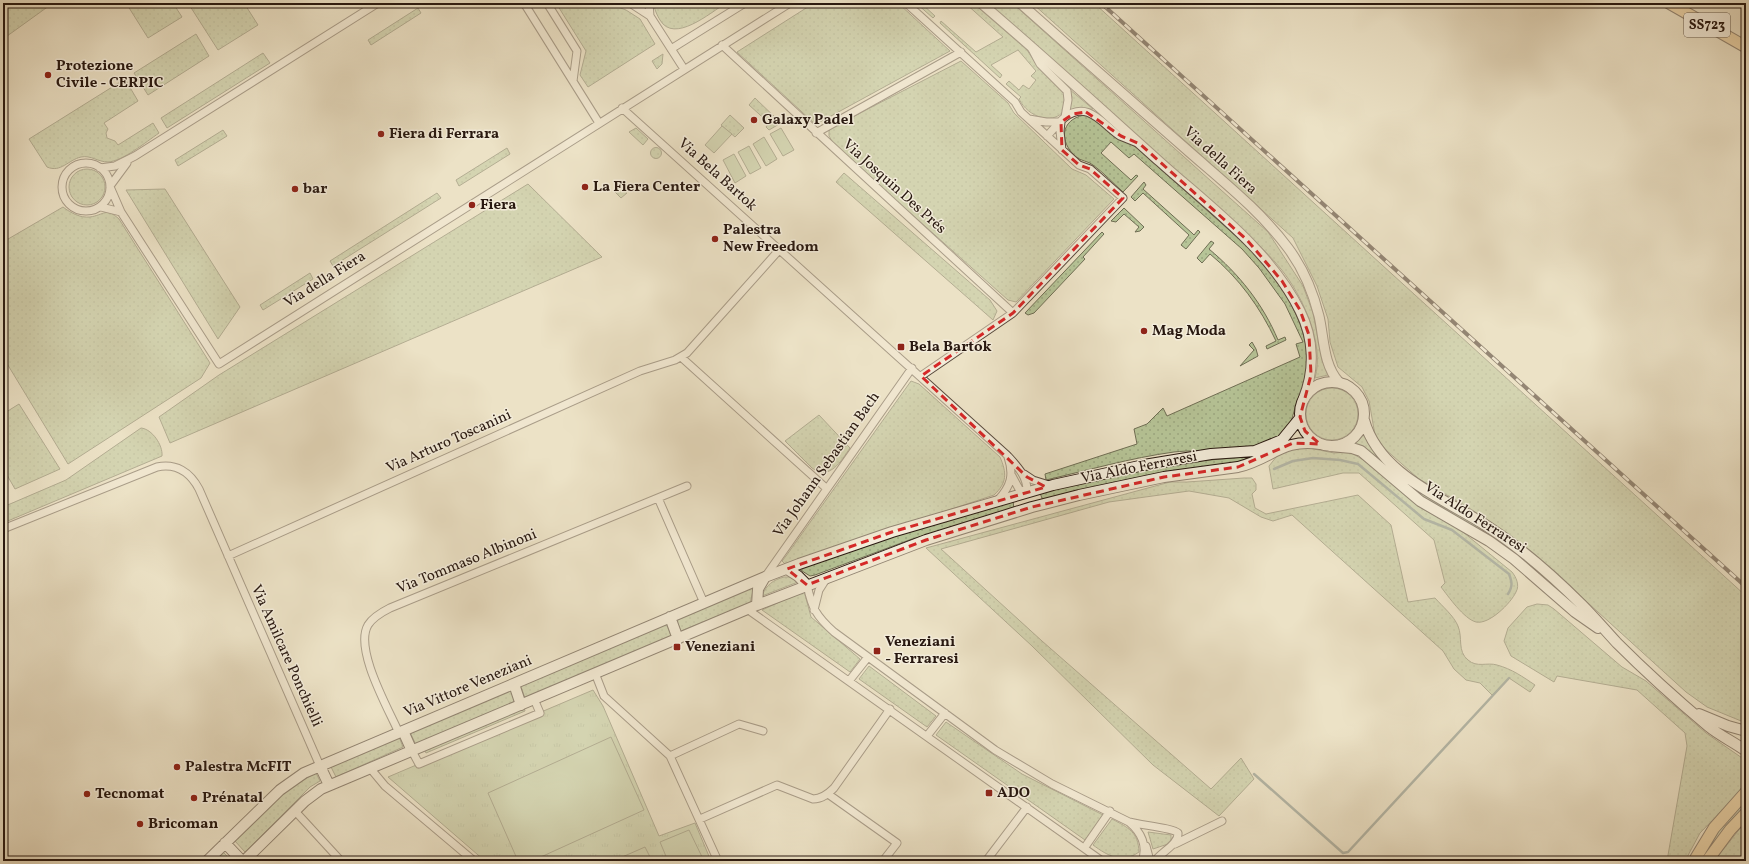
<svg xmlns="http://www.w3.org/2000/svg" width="1749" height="864" viewBox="0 0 1749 864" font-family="Vollkorn,serif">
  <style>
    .grass { fill: url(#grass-dots); stroke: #6f6e54 }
    .park { fill: url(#park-tufts); stroke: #6f6e54 }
    .pitch { fill: #b6c497; stroke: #6f6e54 }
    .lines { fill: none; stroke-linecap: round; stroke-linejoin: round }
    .stream { stroke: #6c7b75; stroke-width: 2.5 }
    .minor-casing { stroke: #594a3e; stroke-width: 9 }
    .tertiary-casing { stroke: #594a3e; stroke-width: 11 }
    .secondary-casing { stroke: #281810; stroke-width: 12 }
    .trunk-casing { stroke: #281810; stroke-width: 13 }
    .minor { stroke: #f3ecda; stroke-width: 7 }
    .tertiary { stroke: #f3ecda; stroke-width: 9 }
    .secondary { stroke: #f3ecda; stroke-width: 10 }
    .trunk { stroke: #e6c183; stroke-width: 11 }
    .rail-casing { stroke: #281810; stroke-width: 4 }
    .rail { stroke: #f3ecda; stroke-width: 2.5; stroke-dasharray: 8; stroke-linecap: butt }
    .marked { fill: none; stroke: #d62828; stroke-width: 3; stroke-dasharray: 8 5; stroke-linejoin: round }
    .poi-dot { fill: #8f2418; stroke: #f3ecda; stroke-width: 1.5 }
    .labels { text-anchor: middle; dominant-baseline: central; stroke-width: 3; stroke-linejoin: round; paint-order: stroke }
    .shield { fill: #f3ecda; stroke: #65584d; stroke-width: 1 }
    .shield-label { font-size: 14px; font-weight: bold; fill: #281810 }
    .poi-label { font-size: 15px; font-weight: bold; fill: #281810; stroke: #f3ecda; text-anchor: start }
    .street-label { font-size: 15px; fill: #281810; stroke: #f3ecda }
  </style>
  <defs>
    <pattern id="grass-dots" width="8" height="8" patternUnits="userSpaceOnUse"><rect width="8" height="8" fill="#b6c497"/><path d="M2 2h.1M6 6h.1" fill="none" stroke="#9ca881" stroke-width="1.8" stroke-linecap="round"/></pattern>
    <pattern id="park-tufts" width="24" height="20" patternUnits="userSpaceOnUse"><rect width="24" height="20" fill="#b6c497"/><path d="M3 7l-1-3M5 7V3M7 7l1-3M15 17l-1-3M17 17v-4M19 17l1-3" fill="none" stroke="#9ca881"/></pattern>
  </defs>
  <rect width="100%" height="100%" fill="#ece2c6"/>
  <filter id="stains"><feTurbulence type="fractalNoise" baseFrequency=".005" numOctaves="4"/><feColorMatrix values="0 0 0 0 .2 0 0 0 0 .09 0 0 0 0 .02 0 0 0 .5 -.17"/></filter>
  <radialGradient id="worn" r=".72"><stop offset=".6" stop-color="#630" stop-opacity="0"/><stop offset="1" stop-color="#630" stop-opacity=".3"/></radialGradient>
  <path class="grass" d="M 3,3 L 53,3 L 3,39 Z
    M 126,3 L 173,3 L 182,17 L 148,38 Z
    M 188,3 L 244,3 L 258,25 L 218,50 Z
    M 556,3 L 607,3 L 626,10 L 640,19 L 655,44 L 588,87 L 580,75 L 586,51 Z
    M 654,3 L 726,3 C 710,13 674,44 660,20 C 657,15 654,9 654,3 Z
    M 814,3 L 898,3 L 950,51 L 820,122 L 814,123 L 737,52 Z
    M 916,3 L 921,3 L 935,16 L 933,18 Z
    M 965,3 L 973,3 L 1027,50 L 1036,64 L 1063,92 C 1076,123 1034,128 1019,99 L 1021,97 L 1006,84 L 1009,81 L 1019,90 L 1023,85 L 1029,89 L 1036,80 L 1031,76 L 1036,71 L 1018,50 L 991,65 L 1002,75 L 1000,78 L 940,23 L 941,21 L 976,52 L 1003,37 Z
    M 988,3 L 1012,3 L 1268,232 L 1303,286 L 1313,313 L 1322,360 L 1328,375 L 1315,378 C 1325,344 1302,295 1281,269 C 1272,258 1261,247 1251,237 Z
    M 1032,3 L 1094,3 L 1746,596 L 1746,723 L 1707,707 L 1686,692 L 1532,552 L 1468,507 L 1419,479 L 1385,449 L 1375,435 L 1369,401 L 1362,387 L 1338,367 L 1330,342 L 1328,319 L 1317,286 L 1293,238 Z
    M 418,8 L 421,13 L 371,45 L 368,40 Z
    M 196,34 L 209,56 L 148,95 L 134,73 Z
    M 263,53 L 270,63 L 167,128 L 161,118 Z
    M 663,54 L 662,64 L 657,69 L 652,61 Z
    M 961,61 L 1008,103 L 1014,113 L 1072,169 L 1086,175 L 1114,199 L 1016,302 L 1008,300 L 835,146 L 829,136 L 829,131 L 833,127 Z
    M 125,79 L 138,101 L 104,123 L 108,129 L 106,133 L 107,138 L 115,141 L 118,145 L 153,123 L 159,133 C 146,142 123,161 108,162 C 98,162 91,155 81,157 C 68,160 61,173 47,167 L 29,139 Z
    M 1069,89 L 1093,109 L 1076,110 L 1068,114 L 1072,97 Z
    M 755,98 L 781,123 L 769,130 L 766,127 L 769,123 L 749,105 Z
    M 730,115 L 744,128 L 735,137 L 721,125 Z
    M 1084,115 L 1090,115 L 1137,148 L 1247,246 C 1282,284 1319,333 1304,388 C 1302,393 1299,397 1297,402 C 1292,415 1292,429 1278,439 C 1257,453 1200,449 1174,452 C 1130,458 1089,470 1046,480 L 1045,474 L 1137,444 L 1134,429 L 1147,424 L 1163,408 L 1167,416 L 1300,357 L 1296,344 L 1303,342 L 1285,304 L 1259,268 L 1242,249 L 1134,154 L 1129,158 L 1111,142 L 1101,153 L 1131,180 L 1136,175 L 1138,176 L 1123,192 C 1113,183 1104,173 1093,165 C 1088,161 1081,161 1076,157 C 1059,142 1060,120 1084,115 Z
    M 636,128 L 648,139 L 643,145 L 629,132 Z
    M 223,130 L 227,136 L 178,166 L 175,160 Z
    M650.5 153a5.5 5.5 0 1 1 11 0a5.5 5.5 0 1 1-11 0Z
    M 507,148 L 510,154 L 459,186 L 456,180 Z
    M69 187a18 18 0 1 1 36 0a18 18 0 1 1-36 0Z
    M 844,173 L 990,300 L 997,311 L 993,320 L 836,182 Z
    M 1144,182 L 1146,185 L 1143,189 L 1192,233 L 1194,235 L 1198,230 L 1200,232 L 1186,249 L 1181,245 L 1189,235 L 1143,193 L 1135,201 L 1131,197 Z
    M 528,184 L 602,257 L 170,443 L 159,417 L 219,375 Z
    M 619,186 L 627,193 L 621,198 L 615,192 Z
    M 165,189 L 240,307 L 218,339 L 126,190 Z
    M 437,193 L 441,198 L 333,266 L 330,261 Z
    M 63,207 C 71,213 80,218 90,217 C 104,215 106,207 119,219 L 210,363 L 201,378 L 68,464 L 3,357 L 3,252 L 7,250 L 3,242 Z
    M 1124,208 L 1144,227 L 1140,231 L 1135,232 L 1139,227 L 1124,214 L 1116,222 L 1111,221 Z
    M 1102,232 L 1104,234 L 1083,257 L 1085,259 L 1034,313 L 1028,315 L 1025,313 Z
    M 1211,241 L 1214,243 L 1209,249 C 1239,274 1263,304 1278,340 L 1285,337 L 1286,340 L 1267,349 L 1266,346 L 1276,341 C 1260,307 1239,278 1210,254 L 1202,263 L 1197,258 Z
    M 310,273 L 313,279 L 263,310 L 260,305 Z
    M 1252,342 L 1256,349 L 1258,356 L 1240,366 L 1254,350 L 1249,345 Z
    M 911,381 L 919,384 L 1000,457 C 1007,473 1007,483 994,495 L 785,564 L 782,561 L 786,556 Z
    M1306 414a26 26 0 1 1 52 0a26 26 0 1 1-52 0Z
    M 19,404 L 60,469 L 15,489 L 3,468 L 3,414 Z
    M 819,415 L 850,448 C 841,461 830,481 812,468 L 785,441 Z
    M 141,428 C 152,429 163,445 162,456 L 3,523 L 3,507 L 66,480 Z
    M 1364,434 L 1373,450 L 1382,459 L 1499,538 L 1579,605 L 1577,608 L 1400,481 C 1386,467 1373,452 1355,444 Z
    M 1293,448 L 1309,448 L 1334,453 L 1350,452 L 1365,461 L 1421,508 L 1458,528 L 1512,572 C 1516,577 1520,585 1516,592 C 1511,603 1489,625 1476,622 C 1464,619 1448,596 1441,587 L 1445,583 L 1434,540 L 1359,473 L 1343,473 L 1273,489 L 1269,466 L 1277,456 Z
    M 1245,457 L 1247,461 L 1157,474 L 1043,501 L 1040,493 L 1174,463 Z
    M 1244,478 L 1252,478 L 1256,484 L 1256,490 L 1252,494 L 1255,508 L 1266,514 L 1358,495 L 1391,525 L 1408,602 L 1435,598 C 1442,606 1454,616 1458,626 C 1463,638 1457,651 1468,660 C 1477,668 1487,662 1497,665 C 1512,669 1523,677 1535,685 L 1530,692 L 1509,678 L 1492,695 L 1480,683 L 1466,680 L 1454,669 L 1443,651 L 1292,515 L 1273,521 L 1261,517 L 1229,498 L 1189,491 L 1109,502 L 941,549 L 1042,641 L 1211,789 L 1241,758 L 1254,779 L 1219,816 L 1153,765 L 1032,646 L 926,548 L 1170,482 L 1187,482 Z
    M 1013,500 L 1014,510 L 912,539 L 815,575 L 810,576 L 799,569 L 869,544 Z
    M 784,577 L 790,577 L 798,582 L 762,596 C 766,585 773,580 784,577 Z
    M 754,587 L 750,603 L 681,631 L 676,619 Z
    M 804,591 L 811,617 L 860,659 L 850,672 L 762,610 Z
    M 1537,604 L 1548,605 L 1554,609 L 1622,667 L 1646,681 L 1706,733 L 1745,760 L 1746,784 L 1744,788 L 1700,833 L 1685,861 L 1667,861 L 1687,746 L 1685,733 L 1637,690 L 1557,676 L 1554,682 L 1511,656 L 1504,641 L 1508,628 L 1527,607 Z
    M 666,623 L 671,636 L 525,698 L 520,684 Z
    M 869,666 L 936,716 L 927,727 L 859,679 Z
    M 511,689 L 516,701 L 416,745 L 410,732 Z
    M 524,707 L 525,711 L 426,753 L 424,749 Z
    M 946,722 L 1022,774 L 1103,815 L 1085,840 L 936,735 Z
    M 399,737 L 403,747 L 336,777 L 331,767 Z
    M 316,773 L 320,781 L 310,787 L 245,852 L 234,840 L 285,790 Z
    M 1746,797 L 1746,807 L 1702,861 L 1698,861 L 1715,834 Z
    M 1112,819 C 1129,828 1138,832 1139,852 C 1122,864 1108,856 1093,845 Z
    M 1746,821 L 1746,861 L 1714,861 Z
    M 1148,832 L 1171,835 L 1171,843 L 1153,849 Z
    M 223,852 L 232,861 L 214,861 Z"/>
  <path class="park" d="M 593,690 L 603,706 L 659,836 L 695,823 L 711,861 L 485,861 L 388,777 Z"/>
  <path class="pitch" d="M 722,126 L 732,134 L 714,153 L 705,145 Z
    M 781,128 L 794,150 L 783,156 L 770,134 Z
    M 764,137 L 777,159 L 766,166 L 753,144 Z
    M 749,146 L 761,168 L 750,174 L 738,152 Z
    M 734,154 L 746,176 L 735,183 L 723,160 Z
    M 611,737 L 644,810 L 532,861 L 518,861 L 488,793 Z
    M 689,830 L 704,861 L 668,861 L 660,842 Z
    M 645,847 L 652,861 L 613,861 Z"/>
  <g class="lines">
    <path class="stream" d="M 1274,469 L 1293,461 L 1313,458 L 1340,460 L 1358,464 L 1424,519 L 1452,530 L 1509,574 C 1512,582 1513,586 1508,594
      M 1254,774 L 1343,853 L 1348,852 L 1509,678"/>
    <defs>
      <path id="minor" d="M 524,3 L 599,123
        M 547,3 L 577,51 L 573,81
        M 630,3 L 650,16 L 684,69
        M 649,3 L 650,16
        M 906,3 L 1015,102 L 1021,112 L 1079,165 L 1090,169 L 1123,198 L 1013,313 L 921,376
        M 722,45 L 1013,313
        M 671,49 L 745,3
        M 1032,49 L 1040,64 L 1067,91 L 1068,100 L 1065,117
        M 622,108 L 1007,455 C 1018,467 1028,477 1027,493 L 1019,489 L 1012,476
        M 1029,119 L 1046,122 L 1061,122 L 1060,131 L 1062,150
        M 816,133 L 961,52
        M 1047,136 C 1053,130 1058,123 1064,118 C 1088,99 1103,125 1120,136 C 1125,138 1130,140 1135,142
        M62 187a24 24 0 1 1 48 0a24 24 0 1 1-48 0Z
        M 100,168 L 115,166 L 135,156 L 378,3
        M 110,186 L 127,163
        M 101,207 L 121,212 L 111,189
        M 121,212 L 219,364 L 790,3
        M 681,357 L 826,488
        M 1024,474 L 1033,480 L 1049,485
        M 658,498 L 704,603
        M 998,500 C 1011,486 1014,475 1008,457
        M 3,529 L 157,467 C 176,463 190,472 199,489 L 320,766
        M 228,556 L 640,371 L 675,360 L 687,353 L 780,249
        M 765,577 L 912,368
        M 807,585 C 812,608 816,616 834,632 L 995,750 L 1052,784 L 1129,822 C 1141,832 1148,846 1142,861
        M 747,609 L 1102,861
        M 814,610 L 819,590 L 826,579
        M 595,673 L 604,696 L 670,756 L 718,861
        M 849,681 L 868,657
        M 399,733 C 388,708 354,649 368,625 C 373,617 382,612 390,608 L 687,486
        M 927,736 L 945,713
        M 412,751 L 419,764 L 540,713 L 534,699
        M 670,756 L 739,724 L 763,731
        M 370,768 L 385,786 L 474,861
        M 828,794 L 897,843 L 883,861
        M 295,811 L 341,861
        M 700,819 L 777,785 L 813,799 C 822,799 828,794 834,788 L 890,709
        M 1130,822 C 1140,825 1173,828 1178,833 C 1179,844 1161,852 1155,861
        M 1175,844 L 1222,821
        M 1146,846 L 1150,861
        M 1085,847 L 1110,811
        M 986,861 L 1027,807"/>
      <path id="tertiary" d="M 981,3 C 1042,55 1101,109 1160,162 C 1209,206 1271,251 1300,311 C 1314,339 1315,370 1303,399
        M 1020,3 C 1075,52 1130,100 1186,149 C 1221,180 1260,210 1288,248 C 1303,268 1313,292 1319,316 C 1324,337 1323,365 1339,382"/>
      <path id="secondary" d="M1300 414a32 32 0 1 1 64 0a32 32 0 1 1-64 0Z
        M 1364,420 C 1379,475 1444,498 1487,526 C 1521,548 1553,576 1582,605 C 1594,617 1605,630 1617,643 C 1646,672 1677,700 1708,726 C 1720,736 1734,742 1746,751
        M 1330,446 L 1352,448 L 1361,451 L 1420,501 L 1489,541 L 1514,559 L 1575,612 L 1598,628
        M 787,569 L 798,576 L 807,585
        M 757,605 L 758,589 L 765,577
        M 670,617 L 678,639
        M 514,684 L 521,705
        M 1699,714 L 1728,726 L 1746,731
        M 403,731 L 412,751
        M 320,766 L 329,785
        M 225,843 L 242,861
        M 207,861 L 280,790 L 304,773 L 765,577 L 799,564 L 892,532 L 1053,485 L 1144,465 L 1211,454 L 1255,451 L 1282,440 L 1300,418
        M 244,861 L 305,801 L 321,789 L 757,605 L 926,540 L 1032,507 L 1079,495 L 1164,477 L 1238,467 C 1272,459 1282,438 1320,444"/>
      <path id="trunk" d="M 1669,3 L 1746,47
        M 1694,861 L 1714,828 L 1746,792
        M 1707,861 L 1730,830 L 1746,813"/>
    </defs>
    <use href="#minor" class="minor-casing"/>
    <use href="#tertiary" class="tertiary-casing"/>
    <use href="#secondary" class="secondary-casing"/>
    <use href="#trunk" class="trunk-casing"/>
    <use href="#minor" class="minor"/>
    <use href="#tertiary" class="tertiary"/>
    <use href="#secondary" class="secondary"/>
    <use href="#trunk" class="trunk"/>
    <defs>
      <path id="rail" d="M 1101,3 L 1746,587"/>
    </defs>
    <use href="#rail" class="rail-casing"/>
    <use href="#rail" class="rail"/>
  </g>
  <path d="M0 0H1749V864H0ZM 1086,112 L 1121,136 L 1140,144 L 1247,240 L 1282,281 L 1300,310 L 1309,335 L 1311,375 L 1300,417 L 1305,431 L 1320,444 L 1293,443 L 1238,467 L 1164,477 L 1032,507 L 926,540 L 807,585 L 787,569 L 892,532 L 1046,487 L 1027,477 L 921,376 L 1013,313 L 1123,198 L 1090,169 L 1079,165 L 1062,150 L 1061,122 L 1073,114 Z" fill="#ece2c6" fill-opacity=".55" fill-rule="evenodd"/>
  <path class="marked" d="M 1086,112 L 1121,136 L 1140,144 L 1247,240 L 1282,281 L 1300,310 L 1309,335 L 1311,375 L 1300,417 L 1305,431 L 1320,444 L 1293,443 L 1238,467 L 1164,477 L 1032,507 L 926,540 L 807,585 L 787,569 L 892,532 L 1046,487 L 1027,477 L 921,376 L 1013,313 L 1123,198 L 1090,169 L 1079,165 L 1062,150 L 1061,122 L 1073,114 Z"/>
  <g class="poi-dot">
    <circle cx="48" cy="75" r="4"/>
    <circle cx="754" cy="120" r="4"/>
    <circle cx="381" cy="134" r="4"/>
    <circle cx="585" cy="187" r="4"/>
    <circle cx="295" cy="189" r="4"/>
    <circle cx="472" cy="205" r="4"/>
    <circle cx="715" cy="239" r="4"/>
    <circle cx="1144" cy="331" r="4"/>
    <rect x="897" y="343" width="8" height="8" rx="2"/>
    <rect x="673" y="643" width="8" height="8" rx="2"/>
    <rect x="873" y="647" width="8" height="8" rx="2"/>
    <circle cx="177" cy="767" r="4"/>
    <rect x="985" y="789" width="8" height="8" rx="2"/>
    <circle cx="87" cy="794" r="4"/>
    <circle cx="194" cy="798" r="4"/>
    <circle cx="140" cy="824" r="4"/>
  </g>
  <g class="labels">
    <rect class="shield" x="1684" y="13" width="46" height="24" rx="3"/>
    <g class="shield-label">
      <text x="1707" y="25">SS723</text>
    </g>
    <g class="poi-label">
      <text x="56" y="66">Protezione<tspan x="56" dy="17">Civile - CERPIC</tspan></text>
      <text x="762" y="120">Galaxy Padel</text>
      <text x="389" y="134">Fiera di Ferrara</text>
      <text x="593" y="187">La Fiera Center</text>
      <text x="303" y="189">bar</text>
      <text x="480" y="205">Fiera</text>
      <text x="723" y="230">Palestra<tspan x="723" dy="17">New Freedom</tspan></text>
      <text x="1152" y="331">Mag Moda</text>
      <text x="909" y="347">Bela Bartok</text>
      <text x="885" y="642">Veneziani<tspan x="885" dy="17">- Ferraresi</tspan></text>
      <text x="685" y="647">Veneziani</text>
      <text x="185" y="767">Palestra McFIT</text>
      <text x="997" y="793">ADO</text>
      <text x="95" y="794">Tecnomat</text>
      <text x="202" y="798">Prénatal</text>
      <text x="148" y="824">Bricoman</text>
    </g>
    <g class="street-label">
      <text transform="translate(1220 161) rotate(42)">Via della Fiera</text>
      <text transform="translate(717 175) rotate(42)">Via Bela Bartok</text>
      <text transform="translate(894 187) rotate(42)">Via Josquin Des Prés</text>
      <text transform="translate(325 280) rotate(-32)">Via della Fiera</text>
      <text transform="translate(449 442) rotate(-24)">Via Arturo Toscanini</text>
      <text transform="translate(827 465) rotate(-55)">Via Johann Sebastian Bach</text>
      <text transform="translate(1139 468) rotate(-11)">Via Aldo Ferraresi</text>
      <text transform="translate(1475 518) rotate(33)">Via Aldo Ferraresi</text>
      <text transform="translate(467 562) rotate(-22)">Via Tommaso Albinoni</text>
      <text transform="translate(286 656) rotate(66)">Via Amilcare Ponchielli</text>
      <text transform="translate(468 687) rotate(-23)">Via Vittore Veneziani</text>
    </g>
  </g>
  <rect width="1749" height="864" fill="none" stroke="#ece2c6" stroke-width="16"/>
  <rect x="4" y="4" width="1741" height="856" fill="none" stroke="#281810" stroke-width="2"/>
  <rect x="8" y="8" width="1733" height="848" fill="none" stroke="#281810"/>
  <rect width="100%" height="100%" filter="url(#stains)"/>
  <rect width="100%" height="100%" fill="url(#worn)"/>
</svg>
